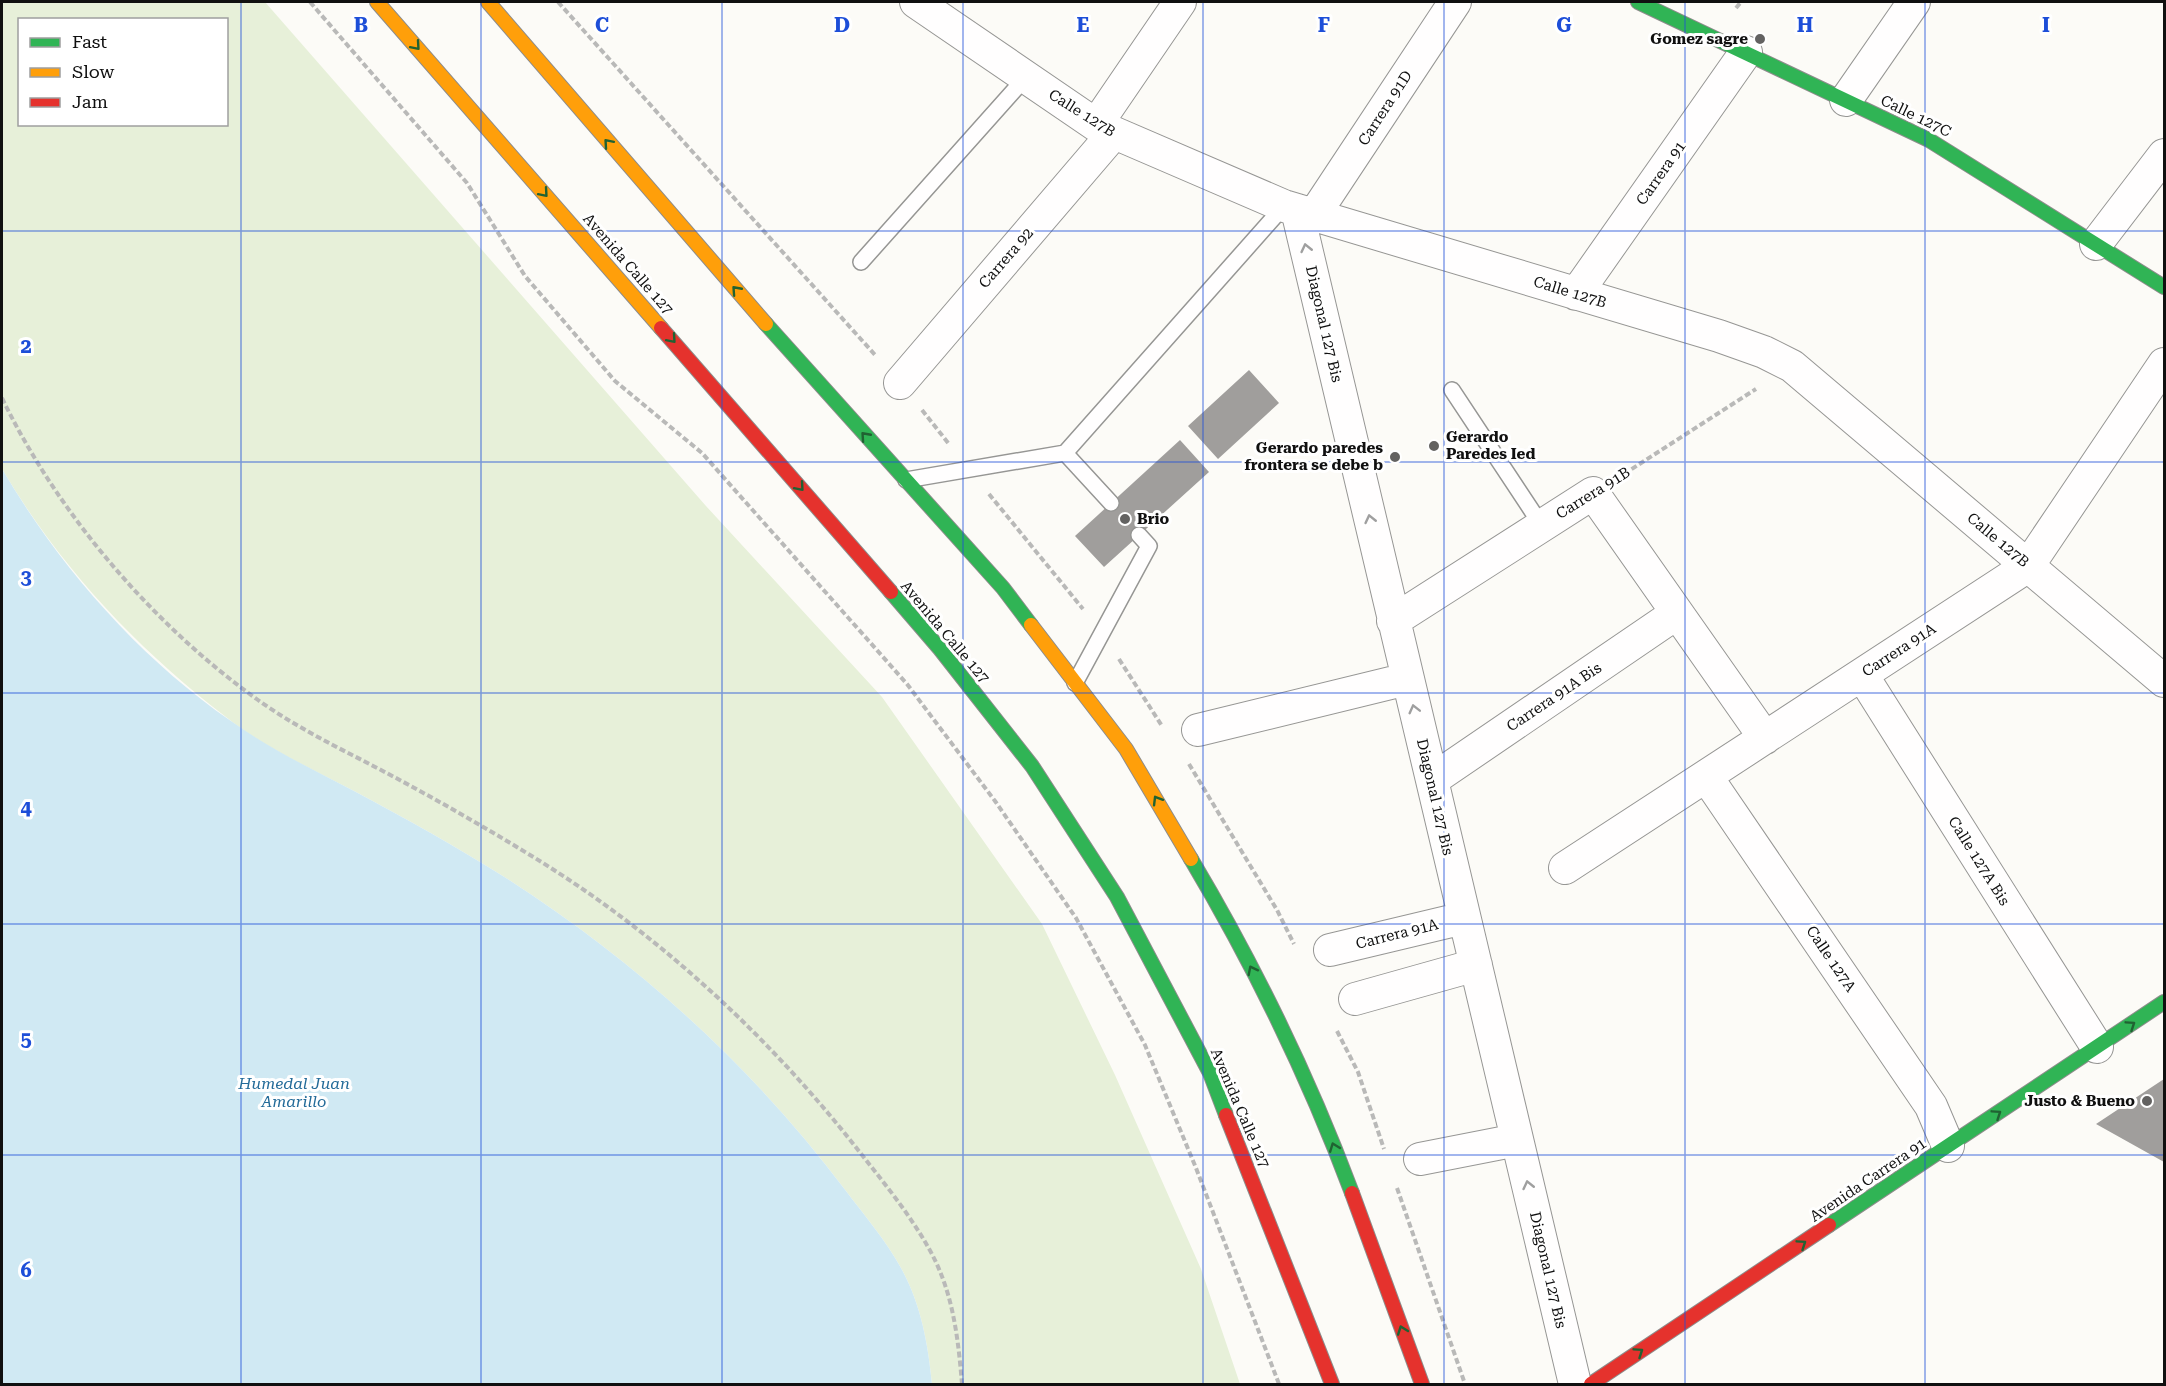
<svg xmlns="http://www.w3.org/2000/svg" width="2166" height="1386" viewBox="0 0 2166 1386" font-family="'Roboto Serif',serif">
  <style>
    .green { fill: #e7f0d9; fill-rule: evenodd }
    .water { fill: #d0e9f3 }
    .building { fill: #a09e9c }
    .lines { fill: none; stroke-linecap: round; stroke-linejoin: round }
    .lane-casing { stroke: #969694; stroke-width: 18 }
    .street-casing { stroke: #969694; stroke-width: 34 }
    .fast-casing { stroke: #8d8c8b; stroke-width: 16 }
    .slow-casing { stroke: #8d8c8b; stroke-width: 16 }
    .jam-casing { stroke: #8d8c8b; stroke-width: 16 }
    .path { stroke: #b9b9b8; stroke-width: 4; stroke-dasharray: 6 3; stroke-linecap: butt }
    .lane { stroke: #fffefe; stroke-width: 15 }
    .street { stroke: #fffefe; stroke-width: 32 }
    .fast { stroke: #30b455; stroke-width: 14 }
    .slow { stroke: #ff9f0a; stroke-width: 14 }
    .jam { stroke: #e5322d; stroke-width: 14 }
    .oneway { stroke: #206232 }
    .oneway2 { stroke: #9f9f9f }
    .grid { fill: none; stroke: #1d4ed8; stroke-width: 1.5; stroke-opacity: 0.55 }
    .poi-dot { fill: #636261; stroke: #fff; stroke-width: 2 }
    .labels { text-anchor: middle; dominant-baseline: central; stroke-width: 6; stroke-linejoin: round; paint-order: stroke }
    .poi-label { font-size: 15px; font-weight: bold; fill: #101010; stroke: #fff; text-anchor: end }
    .street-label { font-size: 15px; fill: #101010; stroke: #fff }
    .water-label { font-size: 16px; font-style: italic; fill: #236b99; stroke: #fff }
    .grid-label { font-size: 20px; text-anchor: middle; font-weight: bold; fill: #1d4ed8; stroke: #fff; stroke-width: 6; stroke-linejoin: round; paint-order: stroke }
  </style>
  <rect width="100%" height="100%" fill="#fcfbf7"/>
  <path class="green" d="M 2,2 L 265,2 L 706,506 L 882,697 L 1042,924 L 1115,1075 L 1201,1269 L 1240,1384 L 932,1384 C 928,1344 921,1304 901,1268 C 886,1241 865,1216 846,1191 C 753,1067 637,962 506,878 C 457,847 405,818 354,791 C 310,768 265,748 226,717 C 136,648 60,567 2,469 ZM 20,20 L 226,20 L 226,124 L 20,124 Z"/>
  <path class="water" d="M 2,469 C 59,566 138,657 231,721 C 270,749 312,769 354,791 C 405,818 457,847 506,878 C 637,962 753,1067 846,1191 C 865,1216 886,1241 901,1268 C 921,1304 928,1344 932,1384 L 2,1384 Z"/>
  <path class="building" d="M 1249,370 L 1279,403 L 1218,459 L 1188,426 Z
    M 1180,440 L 1209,472 L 1104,567 L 1075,536 Z
    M 2164,1079 L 2164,1162 L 2096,1124 Z"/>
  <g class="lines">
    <defs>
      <path id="lane" d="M 861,262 L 1026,77
        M 1452,390 L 1542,526
        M 1065,453 L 1111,503
        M 906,480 L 1065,453 L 1284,206
        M 1075,683 L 1149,546 L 1139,535"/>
      <path id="street" d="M 916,2 L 1096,125 L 1284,206 L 1719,336 L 1764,352 L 1792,366 L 2164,681
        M 1846,100 L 1914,2
        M 1096,125 L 1180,2
        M 1297,210 L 1575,1384
        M 1314,215 L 1455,2
        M 2096,244 L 2164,155
        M 1576,294 L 1746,52
        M 900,383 L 1113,134
        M 1393,621 L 1593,493 L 1765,738
        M 1862,675 L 2097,1047
        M 1198,730 L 1407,679
        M 1706,776 L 1931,1106 L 1948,1146
        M 1432,780 L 1677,613
        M 1565,868 L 2028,566 L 2164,364
        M 1330,950 L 1464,918
        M 1355,999 L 1476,965
        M 1420,1159 L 1517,1140"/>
      <path id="fast" d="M 1638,2 L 1929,140 L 2164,287
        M 766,324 L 1003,588 L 1031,625
        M 891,592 L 940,649 L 1032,766 L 1117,897 L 1210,1073 L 1226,1115
        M 1191,859 C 1254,965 1309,1078 1352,1193
        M 1829,1225 L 2164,1002"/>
      <path id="slow" d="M 377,2 L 661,328
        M 488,2 L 766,324
        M 1031,625 L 1126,749 L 1191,859"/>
      <path id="jam" d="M 661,328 L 891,592
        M 1226,1115 L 1332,1384
        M 1352,1193 L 1422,1384
        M 1591,1384 L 1829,1225"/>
    </defs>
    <use href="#lane" class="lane-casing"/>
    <use href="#street" class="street-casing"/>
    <use href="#fast" class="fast-casing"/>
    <use href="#slow" class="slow-casing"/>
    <use href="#jam" class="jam-casing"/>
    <path class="path" d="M 310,2 L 467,183 L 525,276 L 615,381 L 702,453 L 907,684 L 995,801 L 1076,918 L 1145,1045 L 1196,1168 L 1279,1384
      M 558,2 L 876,356
      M 1736,8 L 1741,2
      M 2,398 C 58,514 153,625 258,700 C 297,728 339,748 381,770 C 432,797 481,825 530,855 C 657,932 771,1038 862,1155 C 885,1184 910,1215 928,1247 C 953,1290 958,1337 962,1384
      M 922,410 L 949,444
      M 1624,474 L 1756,389
      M 989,494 L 1083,609
      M 1119,659 L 1162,726
      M 1189,764 L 1277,910 L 1294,944
      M 1337,1031 L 1358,1072 L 1384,1149
      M 1397,1188 L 1465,1384"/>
    <use href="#lane" class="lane"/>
    <use href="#street" class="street"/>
    <use href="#fast" class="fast"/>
    <use href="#slow" class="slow"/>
    <use href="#jam" class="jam"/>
  </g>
  <defs><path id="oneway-chevron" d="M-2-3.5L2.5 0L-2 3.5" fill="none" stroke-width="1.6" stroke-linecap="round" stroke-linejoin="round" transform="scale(1.5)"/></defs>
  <g class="oneway">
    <use href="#oneway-chevron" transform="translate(416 46) rotate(49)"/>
    <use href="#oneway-chevron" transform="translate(608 143) rotate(-131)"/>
    <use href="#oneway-chevron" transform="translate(544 193) rotate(49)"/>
    <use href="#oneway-chevron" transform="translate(736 290) rotate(-132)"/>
    <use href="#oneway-chevron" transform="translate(672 339) rotate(49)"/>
    <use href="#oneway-chevron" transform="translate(865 436) rotate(-132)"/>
    <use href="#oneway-chevron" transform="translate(800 487) rotate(49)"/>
    <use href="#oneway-chevron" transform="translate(1157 800) rotate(-121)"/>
    <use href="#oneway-chevron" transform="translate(1252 970) rotate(-117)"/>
    <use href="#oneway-chevron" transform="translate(2131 1025) rotate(-34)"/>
    <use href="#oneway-chevron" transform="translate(1997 1114) rotate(-34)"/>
    <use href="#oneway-chevron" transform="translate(1334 1147) rotate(-111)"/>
    <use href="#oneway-chevron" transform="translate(1802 1244) rotate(-34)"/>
    <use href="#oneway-chevron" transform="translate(1402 1330) rotate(-110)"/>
    <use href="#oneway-chevron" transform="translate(1639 1352) rotate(-34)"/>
  </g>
  <g class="oneway2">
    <use href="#oneway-chevron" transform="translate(1306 248) rotate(-103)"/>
    <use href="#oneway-chevron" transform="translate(1370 519) rotate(-103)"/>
    <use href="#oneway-chevron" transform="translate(1414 709) rotate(-104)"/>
    <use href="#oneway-chevron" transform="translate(1528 1185) rotate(-103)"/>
  </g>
  <path class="grid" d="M 241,2 L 241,1384M 481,2 L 481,1384M 722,2 L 722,1384M 963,2 L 963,1384M 1203,2 L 1203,1384M 1444,2 L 1444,1384M 1685,2 L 1685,1384M 1925,2 L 1925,1384M 2,231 L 2164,231M 2,462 L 2164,462M 2,693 L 2164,693M 2,924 L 2164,924M 2,1155 L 2164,1155"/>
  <g class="poi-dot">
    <circle cx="1760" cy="39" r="6"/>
    <circle cx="1434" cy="446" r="6"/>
    <circle cx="1395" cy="457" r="6"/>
    <circle cx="1125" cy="519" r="6"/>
    <circle cx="2147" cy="1101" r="6"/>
  </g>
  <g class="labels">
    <g class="poi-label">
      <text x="1748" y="39">Gomez sagre</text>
      <text x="1446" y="437" text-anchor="start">Gerardo<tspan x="1446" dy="17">Paredes Ied</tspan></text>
      <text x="1383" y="448">Gerardo paredes<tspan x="1383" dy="17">frontera se debe b</tspan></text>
      <text x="1137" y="519" text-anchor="start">Brio</text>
      <text x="2135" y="1101">Justo &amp; Bueno</text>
    </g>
    <g class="street-label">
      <text transform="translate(1385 108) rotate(-57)">Carrera 91D</text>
      <text transform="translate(1082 113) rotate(32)">Calle 127B</text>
      <text transform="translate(1916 116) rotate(26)">Calle 127C</text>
      <text transform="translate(1661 173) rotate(-55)">Carrera 91</text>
      <text transform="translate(1006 258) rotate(-49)">Carrera 92</text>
      <text transform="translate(628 264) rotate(49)">Avenida Calle 127</text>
      <text transform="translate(1570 292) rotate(17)">Calle 127B</text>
      <text transform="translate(1324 324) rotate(77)">Diagonal 127 Bis</text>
      <text transform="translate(1593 493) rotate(-32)">Carrera 91B</text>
      <text transform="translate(1998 540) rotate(40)">Calle 127B</text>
      <text transform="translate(945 632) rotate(50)">Avenida Calle 127</text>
      <text transform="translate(1899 650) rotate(-33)">Carrera 91A</text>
      <text transform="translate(1554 697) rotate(-34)">Carrera 91A Bis</text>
      <text transform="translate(1435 797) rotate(77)">Diagonal 127 Bis</text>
      <text transform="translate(1979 861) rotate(58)">Calle 127A Bis</text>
      <text transform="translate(1397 934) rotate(-14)">Carrera 91A</text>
      <text transform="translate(1831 959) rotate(56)">Calle 127A</text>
      <text transform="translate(1240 1108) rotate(67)">Avenida Calle 127</text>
      <text transform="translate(1868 1180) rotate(-34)">Avenida Carrera 91</text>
      <text transform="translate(1548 1270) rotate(77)">Diagonal 127 Bis</text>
    </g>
    <g class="water-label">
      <text x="294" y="1083">Humedal Juan<tspan x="294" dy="18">Amarillo</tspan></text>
    </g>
  </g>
  <g class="grid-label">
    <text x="361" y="32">B</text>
    <text x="602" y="32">C</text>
    <text x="842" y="32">D</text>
    <text x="1083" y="32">E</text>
    <text x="1324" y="32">F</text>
    <text x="1564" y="32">G</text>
    <text x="1805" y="32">H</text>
    <text x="2046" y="32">I</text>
    <text x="26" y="353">2</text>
    <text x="26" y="584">3</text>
    <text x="26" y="815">4</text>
    <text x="26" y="1046">5</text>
    <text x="26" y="1277">6</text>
  </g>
  <rect width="2166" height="1386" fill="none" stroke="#101010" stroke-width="6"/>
  <rect x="18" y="18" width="210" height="108" fill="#ffffff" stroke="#9f9f9f" stroke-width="1.5"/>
  <rect x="30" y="38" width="30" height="9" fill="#30b455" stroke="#9f9f9f" stroke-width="1.5"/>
  <text x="72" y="48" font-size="18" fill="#101010">Fast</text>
  <rect x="30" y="68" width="30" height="9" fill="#ff9f0a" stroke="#9f9f9f" stroke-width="1.5"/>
  <text x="72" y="78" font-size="18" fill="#101010">Slow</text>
  <rect x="30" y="98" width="30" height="9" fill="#e5322d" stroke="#9f9f9f" stroke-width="1.5"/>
  <text x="72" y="108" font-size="18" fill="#101010">Jam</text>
</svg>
